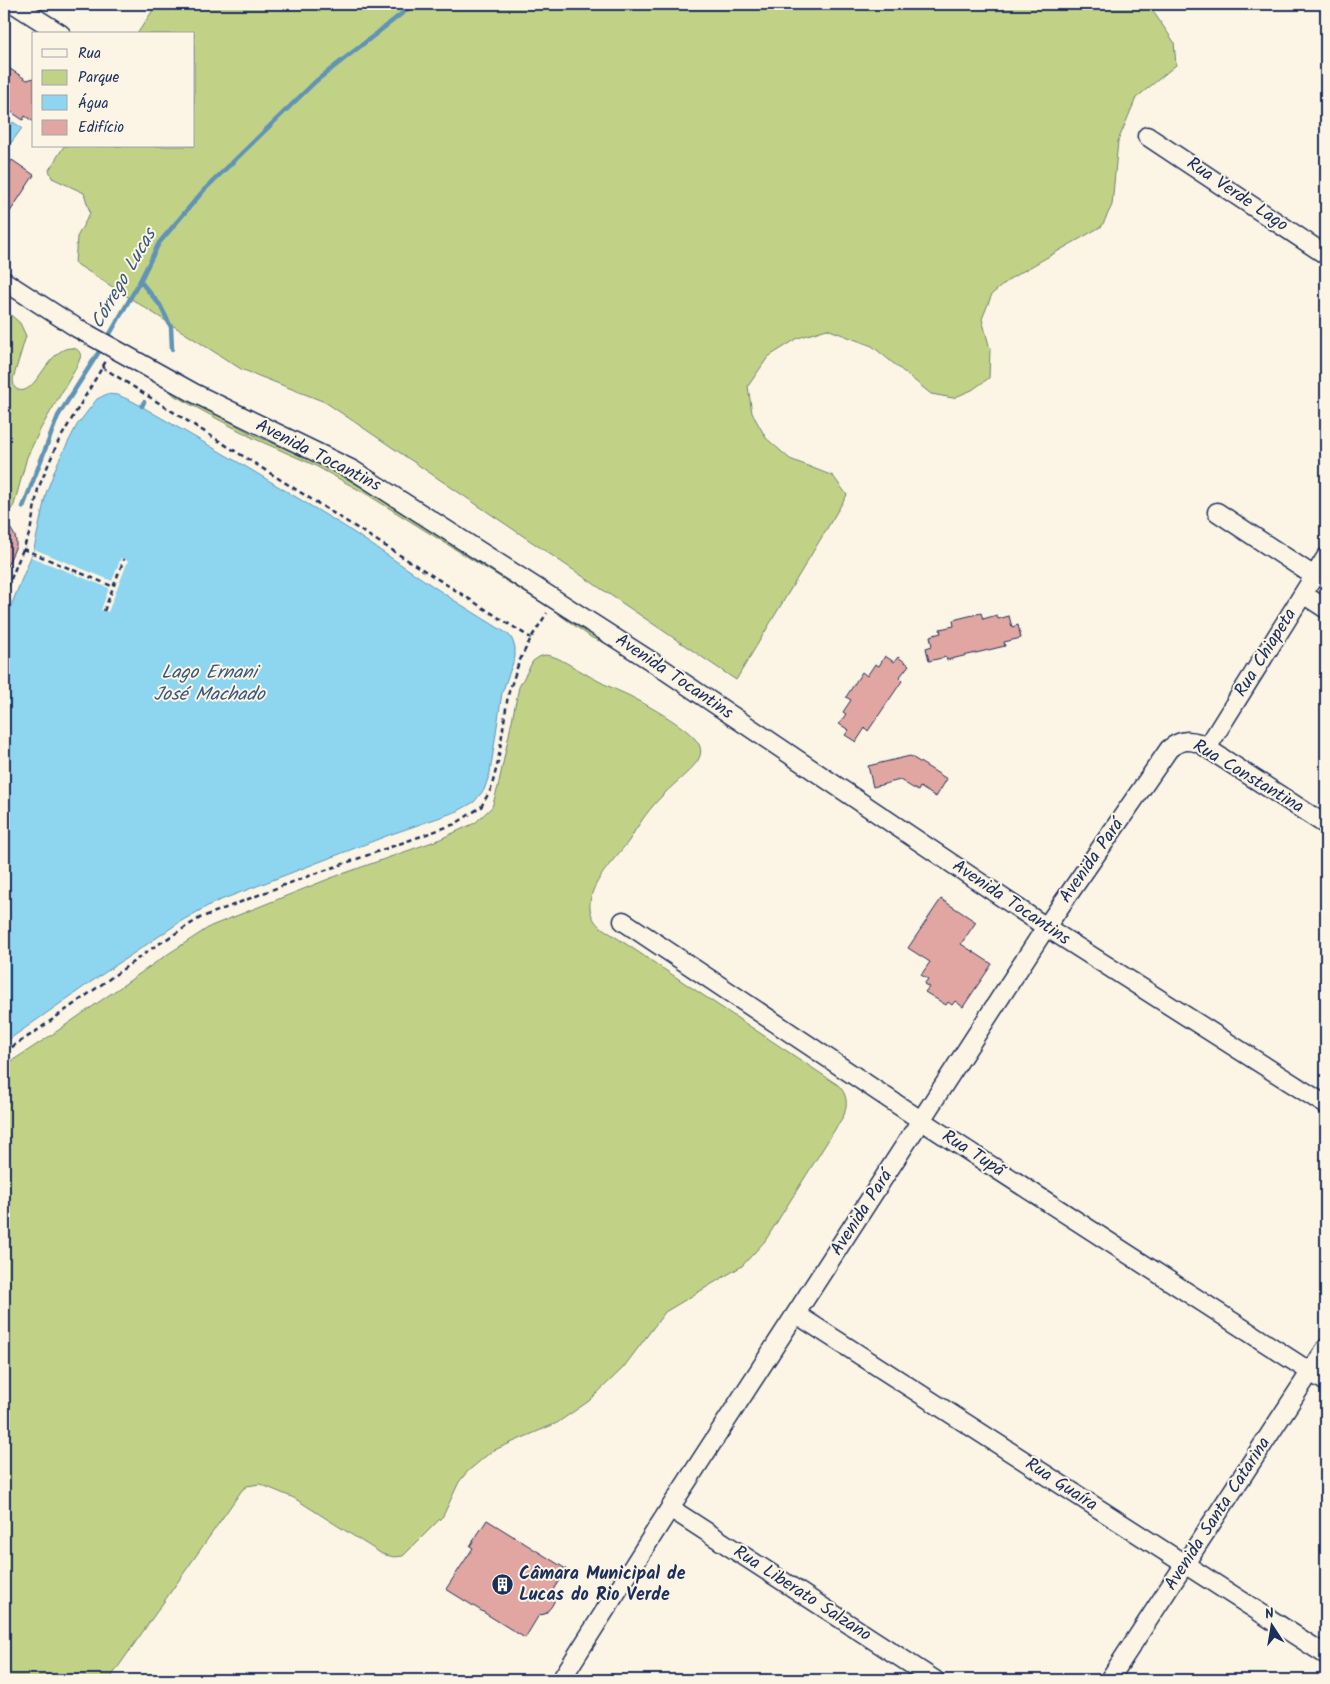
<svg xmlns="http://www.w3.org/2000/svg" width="1330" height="1684" viewBox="0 0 1330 1684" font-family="Kalam,sans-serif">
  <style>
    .green { fill: #c1d287; stroke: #6e8072 }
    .water { fill: #8ed5ef; stroke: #6093b5 }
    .pier { fill: #fcf5e5 }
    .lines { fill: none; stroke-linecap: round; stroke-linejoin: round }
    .stream { stroke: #6093b5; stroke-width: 4.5 }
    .building { fill: #e1a6a1; stroke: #1b2f5e }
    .minor-casing { stroke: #1b2f5e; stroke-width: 21 }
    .path { stroke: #1b2f5e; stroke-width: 2.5; stroke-dasharray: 5 4; stroke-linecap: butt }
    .minor { stroke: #fcf5e5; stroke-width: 18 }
    .labels { text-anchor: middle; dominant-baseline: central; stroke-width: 4; stroke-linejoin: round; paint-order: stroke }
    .street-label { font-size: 18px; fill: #1b2f5e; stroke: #fcf5e5 }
    .poi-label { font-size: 18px; font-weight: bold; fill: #1b2f5e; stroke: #fcf5e5; text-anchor: start }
    .water-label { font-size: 19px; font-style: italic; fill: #385882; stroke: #fcf5e5 }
  </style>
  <rect width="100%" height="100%" fill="#fcf5e5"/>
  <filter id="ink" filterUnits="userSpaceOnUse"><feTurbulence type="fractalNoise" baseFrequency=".02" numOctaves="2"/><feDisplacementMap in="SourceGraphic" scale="10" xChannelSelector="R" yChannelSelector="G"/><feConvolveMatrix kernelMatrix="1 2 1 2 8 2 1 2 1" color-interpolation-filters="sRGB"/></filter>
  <g filter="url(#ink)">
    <path class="green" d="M 157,4 L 1148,4 L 1174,42 L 1176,65 L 1136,98 L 1118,141 L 1112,205 L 1102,226 L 1011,278 L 992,294 L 982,319 L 990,349 L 989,378 L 972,390 L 953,398 L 931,394 L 872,346 L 827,329 L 798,338 L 768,357 L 748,386 L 752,413 L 766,438 L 790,459 L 833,476 L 847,495 L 736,680 L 325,402 L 241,369 L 75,263 L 77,237 L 90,213 L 84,193 L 52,178 L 49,170 L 64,146 L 194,146 L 194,34 L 137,34 Z
      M 4,309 L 20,323 L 26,336 L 13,379 L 14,387 C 33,405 46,349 70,348 C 77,348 79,350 81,356 L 76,368 L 41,428 L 27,457 L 14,505 L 10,511 L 4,514 Z
      M 162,384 L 254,435 L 316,462 L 369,491 L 613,646 L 592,638 L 553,610 L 368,495 L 314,465 L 253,438 L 175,396 Z
      M 545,655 C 558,656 567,664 579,670 C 595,680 612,688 630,696 C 645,704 696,731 700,747 C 701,750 701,755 699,758 C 695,768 671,786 662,796 C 653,805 645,815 638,826 C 634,831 632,837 628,842 C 612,863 572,899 599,926 L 838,1085 C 847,1094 848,1103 844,1115 L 765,1241 L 742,1266 L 665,1312 L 623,1368 L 589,1401 L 557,1423 L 492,1451 L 467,1472 L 459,1482 L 443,1516 L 403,1556 L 394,1557 L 382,1554 L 294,1498 L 260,1484 L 247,1486 L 242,1490 L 109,1680 L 4,1680 L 4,1066 L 53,1034 L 165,956 L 211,926 L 331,878 L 438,840 L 475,823 L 492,807 L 498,787 L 519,687 L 533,661 L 539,657 Z"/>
    <path class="water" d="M 13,122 L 22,128 L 11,143 L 4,136 Z
      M 107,394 L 118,395 L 134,402 L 248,468 L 344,526 L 452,599 L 508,634 L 512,639 L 515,647 L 515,657 L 502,693 L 490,773 L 484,790 L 474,802 L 458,811 L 389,835 L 213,903 L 183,920 L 88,984 L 4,1043 L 4,623 L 34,549 L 46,493 L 58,462 L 77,425 L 97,399 Z"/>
    <path class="pier" d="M 34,549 L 112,581 L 121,558 L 128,561 L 108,612 L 101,610 L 109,588 L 31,557 Z"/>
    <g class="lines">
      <path class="stream" d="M 140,281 L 160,305 L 171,327 L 172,349
        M 106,341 L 140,281 L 159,243 L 204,190 L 316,81 L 414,4
        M 142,406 L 144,402
        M 23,507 L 58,416 L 102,347"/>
    </g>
    <path class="building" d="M 4,65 L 27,80 L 34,78 L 34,122 L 25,116 L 23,120 L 4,107 Z
      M 12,160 L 34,175 L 4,221 L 4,172 Z
      M 4,518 L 15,536 L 16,541 L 16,546 L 4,573 Z
      M 981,613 L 983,619 L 997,615 L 998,619 L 1009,616 L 1012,627 L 1018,625 L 1021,638 L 1004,642 L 1005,646 L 947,660 L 946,657 L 929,661 L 926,648 L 932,646 L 930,636 L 941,633 L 940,629 L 954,626 L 953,620 Z
      M 885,656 L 894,662 L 898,657 L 909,665 L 899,678 L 902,681 L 868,731 L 865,728 L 856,742 L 845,735 L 849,730 L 839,724 L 846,714 L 843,712 L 851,700 L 846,697 L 862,672 L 867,676 L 875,664 L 879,666 Z
      M 910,756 L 947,779 L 936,797 L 920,787 L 918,791 L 900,780 L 873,787 L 868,766 Z
      M 941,899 L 976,922 L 961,944 L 992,964 L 963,1007 L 955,1001 L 952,1005 L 948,1002 L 946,1005 L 925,992 L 929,987 L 924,984 L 928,979 L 921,975 L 930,962 L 908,948 Z
      M 487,1520 L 566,1569 L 553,1590 L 554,1602 L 551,1607 L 545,1614 L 539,1615 L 525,1638 L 446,1589 L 473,1548 L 470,1546 Z"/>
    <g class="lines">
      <defs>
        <path id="minor" d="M 14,4 L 61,34
          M 1147,136 L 1326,255
          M 4,281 L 77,328 L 194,393 L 353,470 L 651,661 L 1046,927 L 1326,1105
          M 1217,512 L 1314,576
          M 1303,594 L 1326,609
          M 1207,748 L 1326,557
          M 623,921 L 922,1121 L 1326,1382
          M 796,1314 L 1326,1655
          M 670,1508 L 935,1680
          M 561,1680 L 670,1508 L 1046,927 L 1169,749 C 1179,741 1187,739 1199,743 L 1326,825
          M 1109,1680 L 1326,1348"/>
      </defs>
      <use href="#minor" class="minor-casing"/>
      <path class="path" d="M 102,367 L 531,638
        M 23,549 L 114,587
        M 4,596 L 30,532 L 38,489 L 57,444 L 106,361
        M 104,611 L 124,559
        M 4,1052 L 35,1032 L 154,947 L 200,918 L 284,885 L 455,824 L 481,807 L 491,789 L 498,762 L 508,695 L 519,662 L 531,638 L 547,613"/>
      <use href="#minor" class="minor"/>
    </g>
  </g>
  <defs>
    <symbol id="building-disc" viewBox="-11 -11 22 22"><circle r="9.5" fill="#1b2f5e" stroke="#fcf5e5"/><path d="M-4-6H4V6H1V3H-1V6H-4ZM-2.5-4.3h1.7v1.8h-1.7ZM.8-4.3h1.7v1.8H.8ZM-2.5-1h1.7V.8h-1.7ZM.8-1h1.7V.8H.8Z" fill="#fff"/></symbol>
  </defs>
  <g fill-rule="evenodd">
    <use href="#building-disc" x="490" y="1572" width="25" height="25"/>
  </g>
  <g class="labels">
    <g class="street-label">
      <text transform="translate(1237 195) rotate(34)">Rua Verde Lago</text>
      <text transform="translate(318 456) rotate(27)">Avenida Tocantins</text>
      <text transform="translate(1266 653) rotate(-58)">Rua Chiapeta</text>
      <text transform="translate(674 677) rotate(34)">Avenida Tocantins</text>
      <text transform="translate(1248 777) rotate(31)">Rua Constantina</text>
      <text transform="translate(1092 861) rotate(-55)">Avenida Pará</text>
      <text transform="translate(1011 903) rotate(34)">Avenida Tocantins</text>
      <text transform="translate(973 1154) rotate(33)">Rua Tupã</text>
      <text transform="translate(862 1213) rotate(-57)">Avenida Pará</text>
      <text transform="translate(1061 1485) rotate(33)">Rua Guaíra</text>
      <text transform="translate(1218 1514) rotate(-57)">Avenida Santa Catarina</text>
      <text transform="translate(802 1594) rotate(33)">Rua Liberato Salzano</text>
    </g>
    <g class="poi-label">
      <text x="519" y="1574">Câmara Municipal de<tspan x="519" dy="21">Lucas do Rio Verde</tspan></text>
    </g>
    <g class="water-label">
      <text transform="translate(124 279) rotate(-60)">Córrego Lucas</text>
      <text x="209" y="673">Lago Ernani<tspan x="209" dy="22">José Machado</tspan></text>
    </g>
  </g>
  <rect width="1330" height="1684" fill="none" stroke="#fcf5e5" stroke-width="20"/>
  <rect x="10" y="10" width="1310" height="1664" fill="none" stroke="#1b2f5e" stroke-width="2" filter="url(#ink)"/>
  <rect x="32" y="32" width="162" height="115" fill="#fcf5e5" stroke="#a2a6af"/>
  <rect x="42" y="49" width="25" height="8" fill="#fcf5e5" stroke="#a2a6af"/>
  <text x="78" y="58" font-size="15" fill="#1b2f5e">Rua</text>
  <rect x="42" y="70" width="25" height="15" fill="#c1d287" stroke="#a2a6af"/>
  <text x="78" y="82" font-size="15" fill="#1b2f5e">Parque</text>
  <rect x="42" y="95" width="25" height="15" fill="#8ed5ef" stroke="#a2a6af"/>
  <text x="78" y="108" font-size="15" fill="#1b2f5e">Água</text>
  <rect x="42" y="120" width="25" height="15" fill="#e1a6a1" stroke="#a2a6af"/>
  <text x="78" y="132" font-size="15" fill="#1b2f5e">Edifício</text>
  <g transform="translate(1272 1626) rotate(348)" stroke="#fcf5e5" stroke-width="4" paint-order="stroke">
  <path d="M0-4L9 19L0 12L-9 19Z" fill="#1b2f5e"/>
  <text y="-8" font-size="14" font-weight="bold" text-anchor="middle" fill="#1b2f5e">N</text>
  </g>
</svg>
